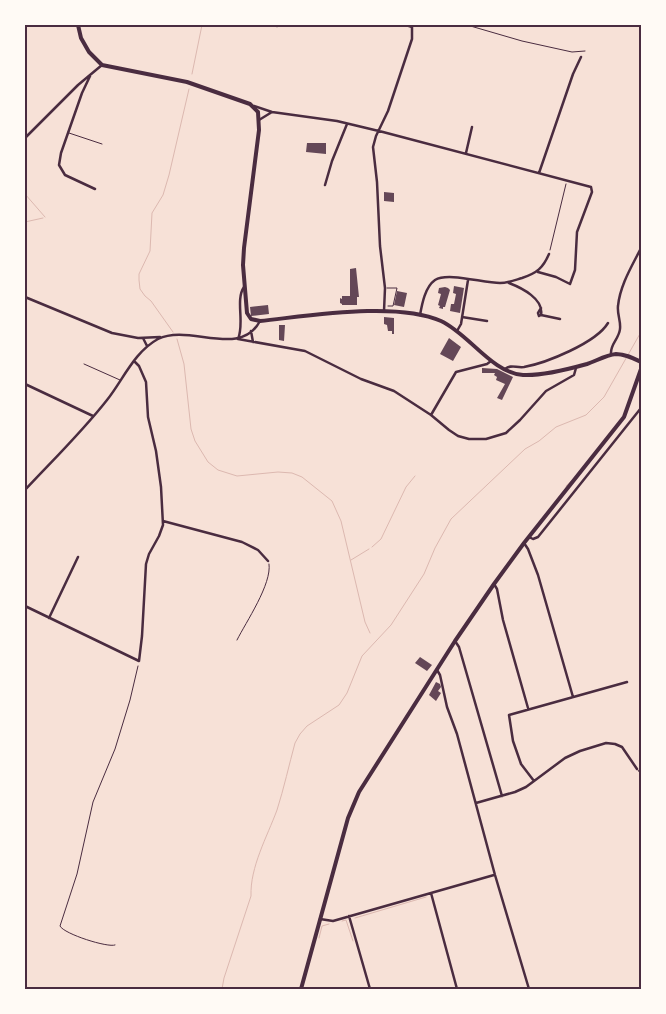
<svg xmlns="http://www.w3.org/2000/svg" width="666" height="1014" viewBox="0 0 666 1014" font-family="'Titillium Web',sans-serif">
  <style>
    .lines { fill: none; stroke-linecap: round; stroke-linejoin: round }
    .stream { stroke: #dcb8b0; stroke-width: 1 }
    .building { fill: #644757 }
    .path { stroke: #4a2c40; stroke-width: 1 }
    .service { stroke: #4a2c40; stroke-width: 1 }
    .minor { stroke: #4a2c40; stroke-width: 2.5 }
    .tertiary { stroke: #4a2c40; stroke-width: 4 }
    .secondary { stroke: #4a2c40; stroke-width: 4 }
    .neatline { fill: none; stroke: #4a2c40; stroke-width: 2 }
  </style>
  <rect width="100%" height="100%" fill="#f7e1d7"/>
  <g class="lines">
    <path class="stream" d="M 192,74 L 202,25
      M 25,194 L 45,217
      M 25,222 L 43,218
      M 173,332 L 151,301 L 145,296 L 140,289 L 139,280 L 139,274 L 150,251 L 152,213 L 163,195 L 169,175 L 189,89
      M 177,339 L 184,364 L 191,429 L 195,441 L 208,462 L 218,470 L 237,476 L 278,472 L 292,473 L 302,477 L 332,501 L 341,521 L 365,622 L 370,633
      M 566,486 L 571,481
      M 372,547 L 381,539 L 406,487 L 415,476
      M 351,560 L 369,549
      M 355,918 L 426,897
      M 342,921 L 346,920 L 353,941
      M 319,938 L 322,926 L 329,924
      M 222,989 L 224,978 L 251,896 C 250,867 267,837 277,810 C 284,788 289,765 295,743 L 300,734 L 307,726 L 339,705 L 347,693 L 362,656 L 391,625 L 424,574 L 435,548 L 451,519 L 525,449 L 539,441 L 556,427 L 586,415 L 604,397 L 641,332"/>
  </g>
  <path class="building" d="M 307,143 L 326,143 L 326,154 L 306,152 Z
    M 384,192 L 394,193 L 394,202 L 384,201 Z
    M 356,268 L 359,297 L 357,297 L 357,305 L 342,305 L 342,304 L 340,303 L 340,298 L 342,299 L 342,296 L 350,296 L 350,269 Z
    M 454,286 L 464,288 L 460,313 L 450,311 L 451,304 L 454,304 L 456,294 L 453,293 Z
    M 445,287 L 448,288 L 450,290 L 445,307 L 443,307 L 443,309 L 439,308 L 440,306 L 438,305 L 441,294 L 438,293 L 439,288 Z
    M 397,291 L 407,293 L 404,307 L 394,305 Z
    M 268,305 L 269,314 L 251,316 L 250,307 Z
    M 384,317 L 394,318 L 394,334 L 392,334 L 392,331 L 388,331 L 387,325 L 384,324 Z
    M 279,325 L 285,325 L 284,341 L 279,340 Z
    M 449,338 L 461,347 L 453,361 L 440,354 Z
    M 482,368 L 497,369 L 513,377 L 502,400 L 497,398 L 505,384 L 496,380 L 497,377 L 494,375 L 495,373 L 482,373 Z
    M 420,657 L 432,665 L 427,671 L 415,663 Z
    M 436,682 L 440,684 L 441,687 L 438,691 L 441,693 L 436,701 L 429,695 Z"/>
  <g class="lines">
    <path class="path" d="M 550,250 L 566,184
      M 387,288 L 397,288 L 393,306 L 388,306
      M 237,640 C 246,622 272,584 269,564
      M 115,945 C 108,948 64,934 60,926 L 77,874 L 93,802 L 115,749 L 130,700 L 138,666"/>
    <path class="service" d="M 467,25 L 522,41 L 572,52 L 585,51
      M 69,133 L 102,144
      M 84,364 L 120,380
      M 638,770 L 641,775"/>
    <path class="minor" d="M 277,25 L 277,26
      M 406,25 L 412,27
      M 91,74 L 82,93 L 61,153 L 59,165 L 65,175 L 95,189
      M 254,106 L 272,112 L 337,121 L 383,132 L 591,187 L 592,192 L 577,232 L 575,270 L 570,284 L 556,277 L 538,272
      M 259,120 L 272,112
      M 25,138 L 78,85 L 102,65
      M 466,153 L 472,127
      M 539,173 L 573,74 L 581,57
      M 325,185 L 332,161 L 347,124
      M 509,283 C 522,288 544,299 541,315 L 560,319
      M 244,287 C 235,300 245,323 238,339 L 305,351 L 361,379 L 394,391 L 431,415 L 449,430 L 458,436 L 469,439 L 486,439 L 506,433 L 520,420 L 546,391 L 574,375 L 576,368
      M 25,297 L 112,333 L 138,338 L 160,337
      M 541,308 L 538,313 L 539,316 L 541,315
      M 384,311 L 385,288 L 380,246 L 377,182 L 373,147 L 376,136 L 388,111 L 412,39 L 412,25
      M 420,315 C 422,304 425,287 435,280 C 448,272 483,283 500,283 C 507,283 515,280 522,278 C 537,273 543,268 549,254
      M 462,317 L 487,321
      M 251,331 L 253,342
      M 457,331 L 461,324 L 468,280
      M 143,338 L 147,346
      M 611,354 C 610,344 619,339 620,329 C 621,321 617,314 618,306 C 620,285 632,266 641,248
      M 505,369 C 511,364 516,368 524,367 C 546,363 596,343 608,323
      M 25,384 L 93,416
      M 431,415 L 456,372 L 487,364 L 491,361
      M 25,490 C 52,461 82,432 107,400 C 123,380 134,352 158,339 C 189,323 240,359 260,321
      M 163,521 L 242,542 L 258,550 L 268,561
      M 529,537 L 533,539 L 538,537 L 641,408
      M 524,543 L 528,549 L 538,575 L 573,697
      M 494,584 L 497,589 L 503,620 L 528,708
      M 25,606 L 139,661 L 142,636 L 146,564 L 149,554 L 159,536 L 163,525 L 161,487 L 156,451 L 148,417 L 146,382 L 139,366 L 134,361
      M 49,618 L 78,557
      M 455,641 L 459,647 L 502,796
      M 437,670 L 440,675 L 447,707 L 457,734 L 495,875 L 529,989
      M 534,781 L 521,764 L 513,741 L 509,715 L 627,682
      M 476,803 L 515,792 L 526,787 L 565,758 L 580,751 L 606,743 L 615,744 L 622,747 L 637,769
      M 431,893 L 457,989
      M 349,916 L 370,989
      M 320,919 L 333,921 L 494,875"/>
    <path class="tertiary" d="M 78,25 L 81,38 L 89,52 L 102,65 L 187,82 L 250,104 L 258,112 L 259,130 L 244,248 L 243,265 L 247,313 L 251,319 L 260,321 C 309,316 396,301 441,321 C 469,334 492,373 523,375 C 541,376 569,369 587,364 C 596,361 606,355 616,354 C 625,354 633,358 641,362"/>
    <path class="secondary" d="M 301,989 L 348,818 L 359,792 L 455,641 L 494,584 L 524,543 L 624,417 L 641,369"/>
  </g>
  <rect width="666" height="1014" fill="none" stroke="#fffaf5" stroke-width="52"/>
  <rect x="26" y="26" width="614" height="962" class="neatline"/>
</svg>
